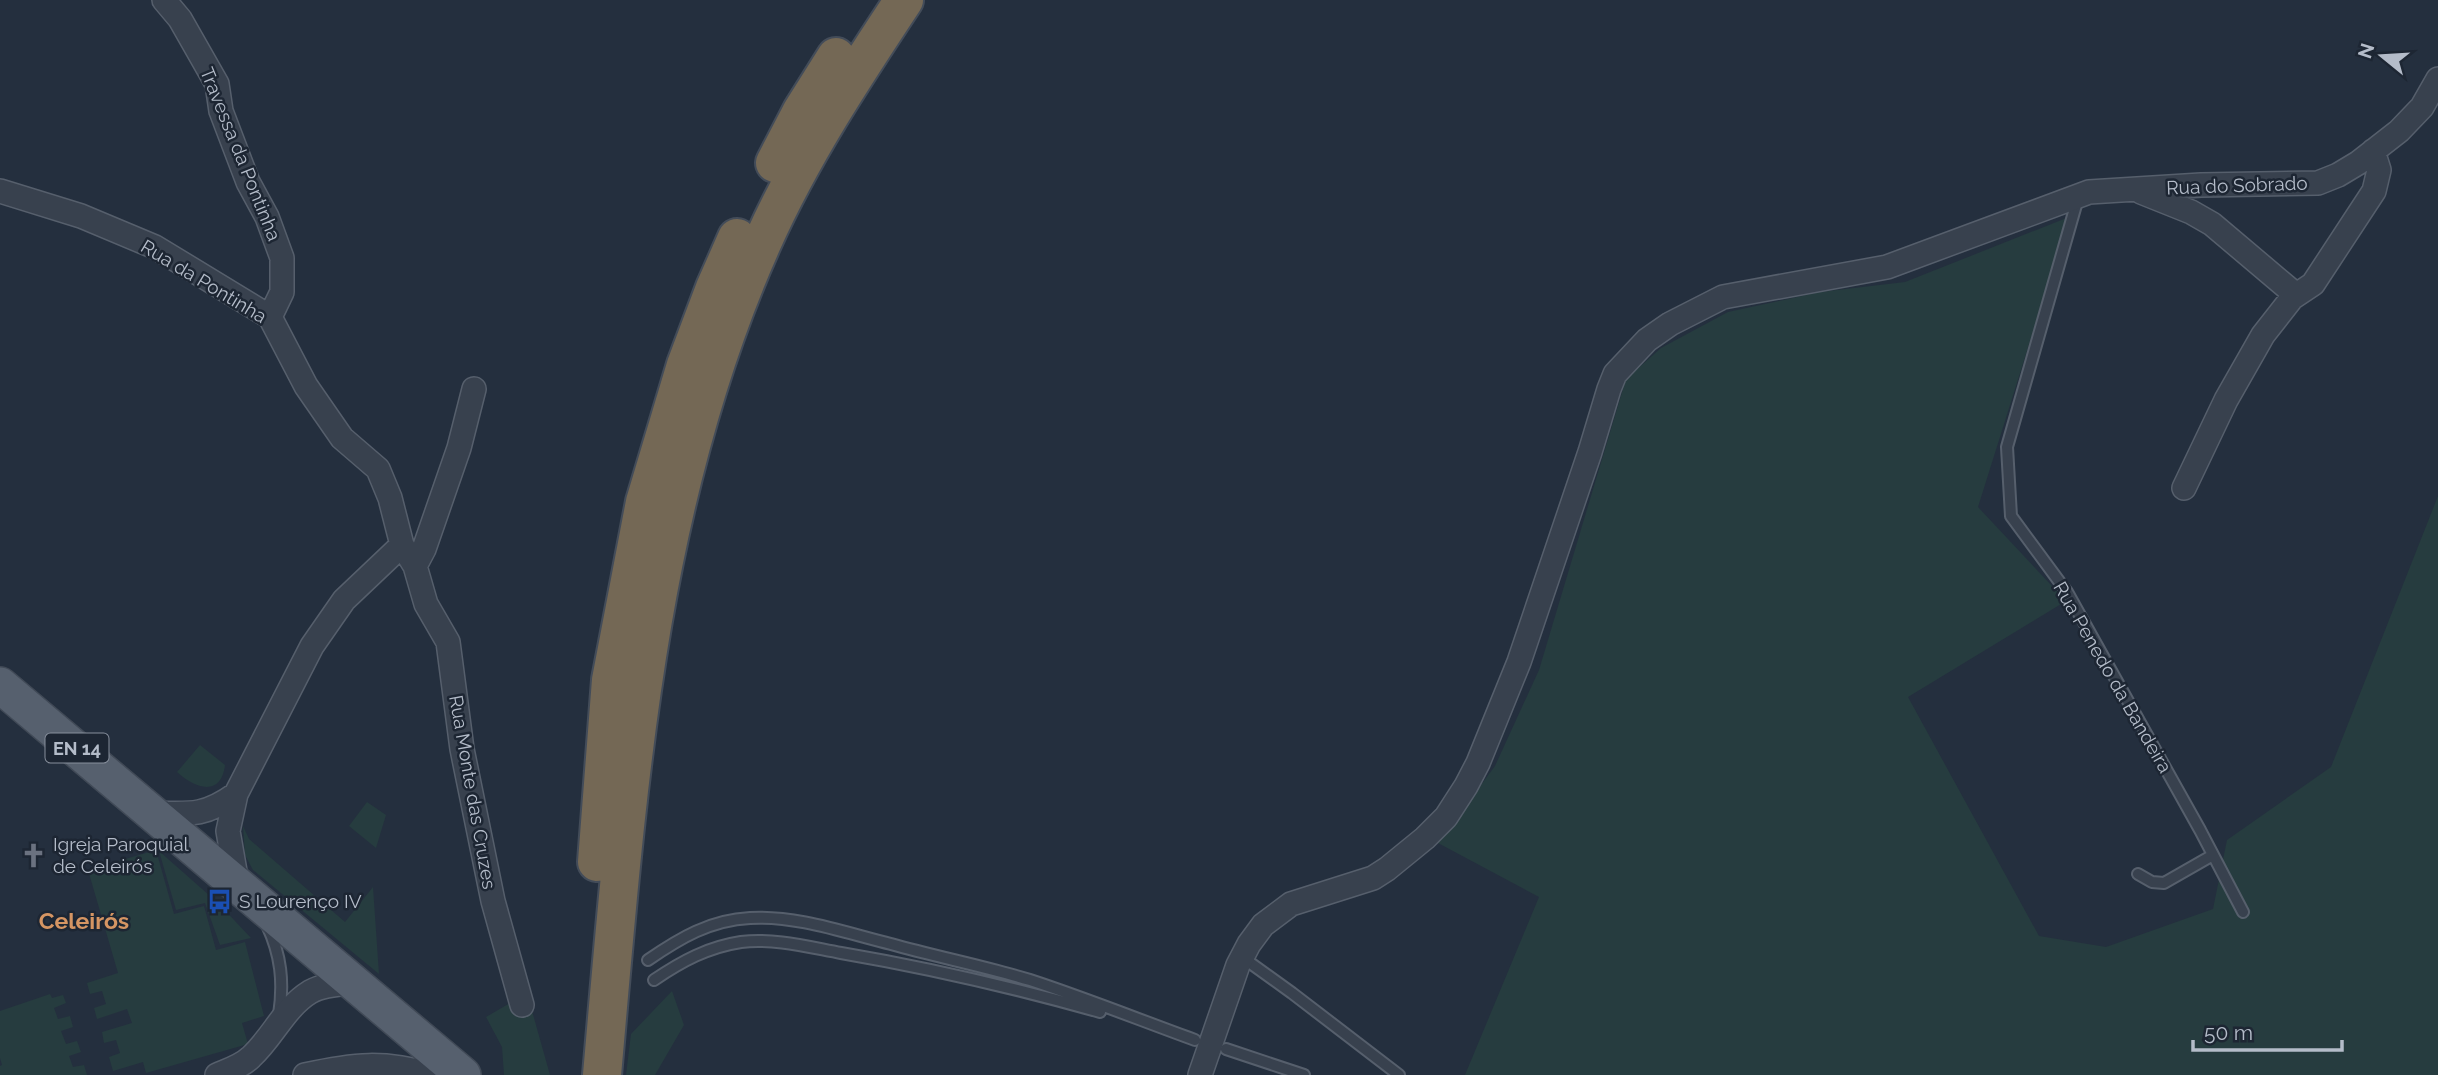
<svg xmlns="http://www.w3.org/2000/svg" width="2438" height="1075" viewBox="0 0 2438 1075" font-family="Raleway,sans-serif">
  <style>
    .green { fill: #263c3f }
    .lines { fill: none; stroke-linecap: round; stroke-linejoin: round }
    .lane-casing { stroke: #565f6c; stroke-width: 14 }
    .street-casing { stroke: #565f6c; stroke-width: 26 }
    .primary-casing { stroke: #414a57; stroke-width: 38 }
    .highway-casing { stroke: #434c59; stroke-width: 42 }
    .lane { stroke: #38414e; stroke-width: 10 }
    .street { stroke: #38414e; stroke-width: 23 }
    .primary { stroke: #56606e; stroke-width: 35 }
    .highway { stroke: #746855; stroke-width: 38 }
    .labels { text-anchor: middle; dominant-baseline: central; stroke-width: 5; stroke-linejoin: round; paint-order: stroke }
    .shield { fill: #1d2633; stroke: #878f9c; stroke-width: 2 }
    .shield-label { font-size: 18px; font-weight: bold; fill: #b4bcc9 }
    .street-label { font-size: 19px; fill: #b4bcc9; stroke: #1d2633 }
    .poi-label { font-size: 19px; fill: #b4bcc9; stroke: #1d2633; text-anchor: start }
    .quarter-label { font-size: 23px; font-weight: bold; fill: #d59563; stroke: #1d2633 }
  </style>
  <rect width="100%" height="100%" fill="#242f3e"/>
  <path class="green" d="M 2069,217 L 1978,507 L 2066,601 L 1908,697 L 2039,936 L 2106,947 L 2213,909 L 2227,840 L 2331,767 L 2438,496 L 2438,1075 L 1465,1075 L 1539,897 L 1438,843 L 1495,766 L 1539,670 L 1626,379 L 1661,348 L 1728,312 L 1820,292 L 1905,282 Z
    M 200,745 L 225,765 C 221,798 194,788 177,772 Z
    M 367,802 L 386,815 L 376,848 L 349,826 Z
    M 243,826 L 249,839 L 345,922 L 373,887 L 379,974 L 253,870 L 245,855 Z
    M 156,850 L 174,914 L 204,906 L 216,950 L 245,942 L 264,1016 L 242,1023 L 248,1044 L 146,1073 L 143,1062 L 113,1071 L 109,1057 L 120,1053 L 116,1040 L 104,1043 L 102,1032 L 132,1023 L 127,1009 L 97,1019 L 94,1008 L 106,1004 L 102,991 L 90,994 L 87,983 L 118,973 L 88,870 Z
    M 159,851 L 218,903 L 251,938 L 220,945 L 205,903 L 176,910 Z
    M 672,991 L 684,1025 L 655,1075 L 626,1075 L 631,1034 Z
    M 527,993 L 550,1075 L 504,1075 L 502,1047 L 486,1017 Z
    M 50,994 L 52,998 L 63,995 L 66,1003 L 54,1008 L 58,1019 L 70,1016 L 73,1027 L 61,1031 L 66,1044 L 77,1041 L 81,1052 L 69,1056 L 73,1067 L 84,1065 L 87,1075 L 0,1075 L 0,1066 L 2,1065 L 0,1058 L 0,1011 Z"/>
  <g class="lines">
    <defs>
      <path id="lane" d="M 2078,198 L 2007,447 L 2011,516 L 2067,592 L 2200,830 L 2243,912
        M 2138,874 L 2152,882 L 2164,883 L 2213,855
        M 267,925 C 281,955 284,982 279,1015
        M 1242,957 L 1292,993 L 1399,1075
        M 648,960 C 680,938 710,920 750,918 C 796,915 846,933 891,944 C 937,957 984,966 1030,980 C 1085,998 1140,1020 1195,1040
        M 654,980 C 682,961 708,947 741,942 C 775,938 808,947 841,953 C 929,968 1015,988 1100,1012
        M 1226,1049 L 1304,1075"/>
      <path id="street" d="M 164,0 L 180,19 L 217,84 L 221,111 L 248,182 L 267,217 L 282,258 L 282,292 L 270,317
        M 0,191 L 81,216 L 155,247 L 270,317 L 306,386 L 342,438 L 378,469 L 390,498 L 402,545 L 415,566 L 426,604 L 448,642 L 462,749 L 493,901 L 522,1005
        M 2141,192 L 2191,212 L 2212,224 L 2296,295
        M 2184,488 L 2226,400 L 2263,335 L 2292,298 L 2313,284 L 2374,191 L 2379,170 L 2373,151
        M 415,566 L 424,549 L 459,448 L 474,389
        M 152,813 C 189,814 204,817 236,794
        M 237,883 L 228,831 L 236,794 L 312,646 L 344,600 L 402,545
        M 217,1075 C 229,1070 242,1066 251,1057 C 273,1037 284,1008 310,992 C 322,985 339,984 352,983
        M 305,1075 C 354,1064 384,1061 432,1075
        M 1200,1075 L 1238,965 L 1249,944 L 1263,925 L 1291,904 L 1373,878 L 1387,869 L 1425,838 L 1446,817 L 1466,786 L 1478,763 L 1519,662 L 1590,452 L 1609,389 L 1615,374 L 1647,340 L 1670,324 L 1723,297 L 1887,267 L 2089,192 L 2201,185 L 2318,183 L 2338,175 L 2358,163 L 2399,131 L 2422,107 L 2438,79"/>
      <path id="primary" d="M 0,685 L 463,1075"/>
      <path id="highway" d="M 775,163 L 802,111 L 836,57
        M 597,862 L 611,680 L 645,502 L 686,365 L 715,288 L 737,238
        M 602,1075 C 627,794 646,501 763,241 C 801,156 853,77 904,0"/>
    </defs>
    <use href="#lane" class="lane-casing"/>
    <use href="#street" class="street-casing"/>
    <use href="#primary" class="primary-casing"/>
    <use href="#highway" class="highway-casing"/>
    <use href="#lane" class="lane"/>
    <use href="#street" class="street"/>
    <use href="#primary" class="primary"/>
    <use href="#highway" class="highway"/>
  </g>
  <defs>
    <symbol id="church-bare" viewBox="-9 -9 18 18"><path d="M-1.2-6h2.4v3.5h3.3v2.4h-3.3V6h-2.4V-.1h-3.3v-2.4h3.3Z" fill="#6b7280" stroke="#1d2633" stroke-width="2.5" paint-order="stroke"/></symbol>
    <symbol id="bus-bare" viewBox="-9 -9 18 18"><path d="M-5-6H5V4H4V6H2V4H-2V6H-4V4H-5ZM-3.5-4V0h7V-4ZM-3.5 1.2v1.5H-2V1.2ZM2 1.2v1.5H3.5V1.2Z" fill="#1a4fb4" stroke="#1d2633" stroke-width="2.5" paint-order="stroke"/></symbol>
  </defs>
  <g fill-rule="evenodd">
    <use href="#church-bare" x="16" y="838" width="35" height="35"/>
    <use href="#bus-bare" x="202" y="884" width="35" height="35"/>
  </g>
  <g class="labels">
    <rect class="shield" x="45.5" y="733.5" width="63" height="29" rx="5"/>
    <g class="shield-label">
      <text x="77" y="748">EN 14</text>
    </g>
    <g class="street-label">
      <text transform="translate(241 154) rotate(68)">Travessa da Pontinha</text>
      <text transform="translate(2237 185) rotate(-2)">Rua do Sobrado</text>
      <text transform="translate(204 281) rotate(31)">Rua da Pontinha</text>
      <text transform="translate(2113 677) rotate(60)">Rua Penedo da Bandeira</text>
      <text transform="translate(473 792) rotate(80)">Rua Monte das Cruzes</text>
    </g>
    <g class="poi-label">
      <text x="53" y="844">Igreja Paroquial<tspan x="53" dy="22">de Celeirós</tspan></text>
      <text x="239" y="901">S Lourenço IV</text>
    </g>
    <g class="quarter-label">
      <text x="84" y="920">Celeirós</text>
    </g>
  </g>
  <g transform="translate(2382 56) rotate(288)" stroke="#1d2633" stroke-width="5" paint-order="stroke">
  <path d="M0-5L12 26L0 18L-12 26Z" fill="#b4bcc9"/>
  <text y="-10" font-size="19" font-weight="bold" text-anchor="middle" fill="#b4bcc9">N</text>
  </g>
  <path d="M2193 1040v10h149v-10" fill="none" stroke="#b4bcc9" stroke-width="3.5"/>
  <text x="2204" y="1040" font-size="21" fill="#b4bcc9" stroke="#1d2633" stroke-width="5" paint-order="stroke">50 m</text>
</svg>
